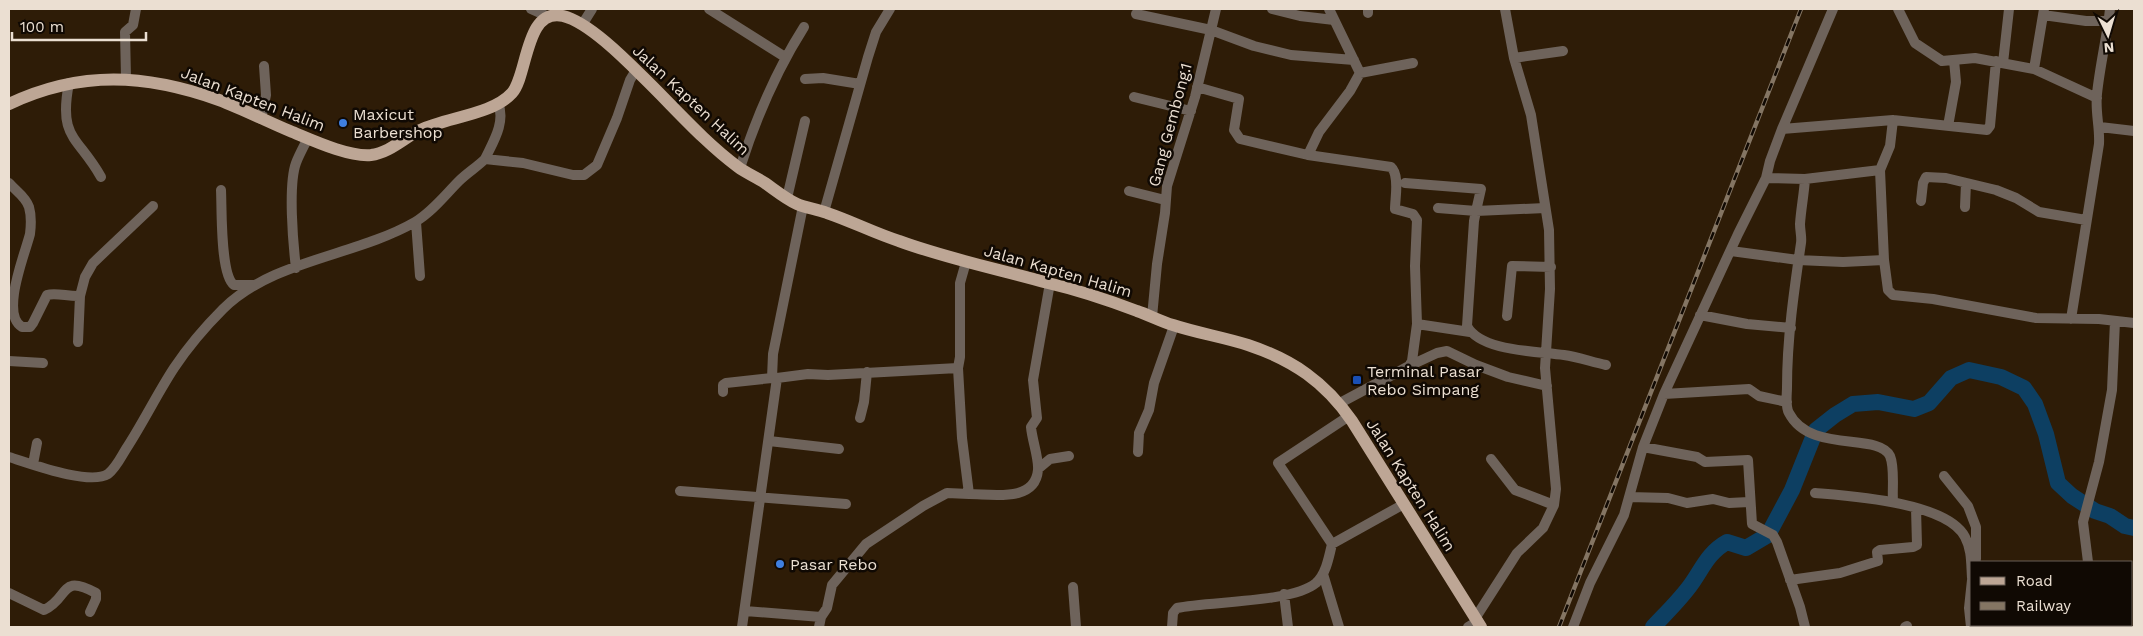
<svg xmlns="http://www.w3.org/2000/svg" width="2143" height="636" viewBox="0 0 2143 636" font-family="'Work Sans',sans-serif">
  <style>
    .lines { fill: none; stroke-linecap: round; stroke-linejoin: round }
    .river { stroke: #0d3f62; stroke-width: 16 }
    .street { stroke: #6e635b; stroke-width: 10 }
    .primary { stroke: #bda695; stroke-width: 12 }
    .rail-casing { stroke: #847563; stroke-width: 4.5 }
    .rail { stroke: #100903; stroke-width: 2.5; stroke-dasharray: 8; stroke-linecap: butt }
    .shop-dot { fill: #3f7fe0; stroke: #100903; stroke-width: 2 }
    .transit-dot { fill: #1a4fb4; stroke: #100903; stroke-width: 2 }
    .labels { text-anchor: middle; dominant-baseline: central; stroke-width: 5; stroke-linejoin: round; paint-order: stroke }
    .street-label { font-size: 16px; fill: #ebdfd2; stroke: #100903 }
    .poi-label { font-size: 16px; fill: #ebdfd2; stroke: #100903; text-anchor: start }
  </style>
  <rect width="100%" height="100%" fill="#2e1c07"/>
  <g class="lines">
    <path class="river" d="M 1653,627 C 1666,613 1681,599 1692,583 C 1703,567 1709,552 1727,542 L 1746,548 L 1768,535 L 1792,490 L 1816,430 L 1835,415 L 1853,404 L 1878,402 L 1914,409 L 1929,403 L 1951,378 L 1969,370 L 2001,377 L 2024,388 L 2035,404 L 2046,434 L 2058,483 L 2072,496 L 2095,511 L 2110,516 L 2125,526 L 2134,528"/>
    <path class="street" d="M 531,9 L 549,17
      M 709,9 L 785,57
      M 1272,9 L 1300,16 L 1334,20
      M 1368,9 L 1368,13
      M 1898,9 L 1915,43 L 1942,61 L 1975,58 L 2034,69 L 2097,98
      M 1136,14 L 1211,30 L 1254,46 L 1291,55 L 1354,60
      M 2043,15 L 2086,21 L 2109,21
      M 582,25 L 592,9
      M 1514,58 L 1563,51
      M 2003,63 L 2009,9
      M 2034,69 L 2044,9
      M 1360,73 L 1413,63
      M 126,78 L 125,32 L 133,25 L 136,9
      M 805,79 L 823,78 L 860,84
      M 69,83 C 58,139 78,136 101,177
      M 1197,87 L 1239,99 L 1234,130 L 1240,139 L 1308,155 L 1391,167 C 1400,175 1395,198 1395,209 L 1413,214 L 1417,220 L 1415,266 L 1417,324 L 1412,361 L 1409,366 L 1340,403
      M 1134,97 L 1191,111
      M 261,119 L 266,95 L 264,66
      M 1893,120 L 1890,146 L 1880,170 L 1884,260 L 1888,290 L 1893,295 L 1933,299 L 2036,318 L 2099,319 L 2134,323
      M 1948,126 L 1956,82 L 1954,60
      M 2100,127 L 2134,131
      M 1782,129 L 1893,120 L 1987,130 L 1990,126 L 1996,61
      M 1308,155 L 1319,132 L 1350,91 L 1360,73 L 1329,9
      M 485,159 C 493,142 506,122 498,103
      M 740,168 C 756,118 776,71 804,27
      M 1766,178 L 1805,179 L 1880,170
      M 1805,179 C 1804,194 1801,209 1800,224 C 1800,231 1802,237 1801,243 C 1794,291 1787,339 1787,387 C 1787,395 1785,406 1789,413 C 1810,454 1878,432 1890,456 C 1895,468 1892,488 1893,502
      M 9,183 C 15,190 26,197 29,207 C 31,214 31,226 30,234 C 25,254 0,314 22,327 L 30,327 L 33,323 L 47,295 C 56,292 69,297 80,296 L 85,277 L 93,263 L 153,206
      M 1405,183 L 1481,189 L 1476,211 L 1438,208
      M 221,190 C 222,208 220,275 234,285 L 254,285
      M 1129,191 L 1165,200
      M 787,198 L 805,121
      M 1921,201 L 1923,183 L 1926,177 L 1946,178 L 1996,190 L 2016,198 L 2039,212 L 2086,220
      M 1965,207 L 1966,183
      M 1545,208 L 1476,211 L 1474,221 L 1467,326 C 1481,352 1538,351 1564,355 C 1578,357 1592,362 1606,365
      M 824,212 L 868,57 L 876,32 L 890,9
      M 416,222 L 420,276
      M 1731,251 L 1798,260 L 1843,262 L 1884,260
      M 296,268 C 293,243 288,185 296,163 C 299,155 304,146 308,138
      M 1700,315 L 1747,324 L 1791,328
      M 1507,316 L 1512,266 L 1551,267
      M 1152,317 L 1157,264 L 1165,213 L 1167,186 L 1195,97 L 1216,9
      M 2071,319 L 2099,144 C 2100,127 2095,111 2097,94 C 2100,65 2107,37 2110,9
      M 1417,324 L 1470,332
      M 78,342 L 80,296
      M 9,361 L 43,363
      M 1409,366 L 1437,353 L 1447,351 L 1476,365 L 1508,377 L 1547,386
      M 777,378 L 808,374 L 828,375 L 958,368
      M 723,392 L 723,385 L 726,383 L 772,378
      M 1664,394 L 1749,389 L 1759,396 L 1787,402
      M 860,418 L 864,402 L 867,372
      M 769,441 L 839,449
      M 1643,447 L 1697,457 L 1705,462 L 1748,460 L 1752,524 L 1773,535 L 1777,542 L 1800,607 L 1805,627
      M 1138,452 L 1139,433 L 1149,410 L 1154,383 L 1174,326
      M 9,457 C 29,463 89,486 108,474 C 116,468 121,457 126,449 C 143,423 157,394 174,368 C 188,347 205,327 223,309 C 272,260 356,256 415,222 C 432,212 445,195 459,181 C 467,173 477,167 485,159 L 523,163 L 573,175 L 584,175 L 597,165 L 617,118 L 630,80 L 636,70
      M 1491,459 L 1515,490 L 1554,505
      M 33,464 L 37,443
      M 1038,469 L 1050,459 L 1069,456
      M 1944,476 L 1968,506 L 1976,527 L 1976,559
      M 680,491 L 846,504
      M 1815,493 C 1850,496 1947,502 1965,537 C 1972,550 1971,564 1972,578
      M 969,494 C 992,494 1035,503 1038,470 C 1039,458 1032,440 1031,427 L 1037,418 L 1033,380 L 1050,283
      M 1629,497 L 1668,498 L 1687,503 L 1713,499 L 1729,503 L 1749,502
      M 1332,544 L 1278,463 L 1349,416
      M 2088,562 L 2083,522 L 2099,462 L 2112,390 L 2115,321
      M 1323,574 L 1339,627
      M 1790,580 L 1840,573 L 1878,561 L 1877,552 L 1880,550 L 1913,547 L 1917,545 L 1916,508
      M 1073,587 L 1076,627
      M 9,593 L 44,610 C 70,598 59,573 96,593 L 96,599 L 90,612
      M 1284,594 L 1288,627
      M 745,611 L 821,617
      M 1476,617 L 1517,553 L 1543,528 L 1554,505 L 1556,489 L 1545,368 L 1550,289 L 1549,230 L 1531,115 L 1514,58 L 1505,9
      M 742,627 L 777,378 L 772,378 L 773,354 L 803,206
      M 819,627 L 821,617 L 827,608 L 832,585 L 866,544 L 923,506 L 947,493 L 969,494 L 962,438 L 958,368 L 960,357 L 960,283 L 966,262
      M 1172,627 L 1173,613 L 1177,608 C 1210,601 1292,603 1316,583 C 1326,574 1329,557 1332,544 L 1404,504
      M 1468,627 L 1478,621
      M 1573,627 L 1590,583 L 1624,515 L 1643,447 L 1664,394 L 1738,234 L 1766,178 L 1770,161 L 1782,129 L 1833,9
      M 1905,627 L 1907,626
      M 1971,627 L 1969,608 L 1972,580
      M 2086,627 L 2086,625"/>
    <path class="primary" d="M 9,104 C 81,70 146,74 219,100 C 243,109 266,121 290,131 C 312,140 348,157 371,155 C 389,153 404,138 420,130 C 447,117 492,115 512,93 C 528,75 525,7 563,16 C 588,22 624,58 642,76 C 674,107 703,141 738,167 C 746,173 756,177 765,183 C 775,190 786,199 797,204 C 806,208 817,209 827,213 C 851,221 874,233 899,241 C 948,259 998,269 1048,283 C 1078,290 1108,300 1137,311 C 1149,315 1160,321 1173,325 C 1197,333 1223,337 1248,345 C 1293,360 1325,382 1352,421 L 1481,627"/>
    <defs>
      <path id="rail" d="M 1559,627 L 1801,9"/>
    </defs>
    <use href="#rail" class="rail-casing"/>
    <use href="#rail" class="rail"/>
  </g>
  <g class="shop-dot">
    <circle cx="343" cy="123" r="5"/>
    <circle cx="780" cy="564" r="5"/>
  </g>
  <rect class="transit-dot" x="1352" y="375" width="10" height="10" rx="2.5"/>
  <g class="labels">
    <g class="street-label">
      <text transform="translate(253 99) rotate(21)">Jalan Kapten Halim</text>
      <text transform="translate(691 100) rotate(43)">Jalan Kapten Halim</text>
      <text transform="translate(1170 125) rotate(-75)">Gang Gembong.1</text>
      <text transform="translate(1058 271) rotate(16)">Jalan Kapten Halim</text>
      <text transform="translate(1411 485) rotate(58)">Jalan Kapten Halim</text>
    </g>
    <g class="poi-label">
      <text x="353" y="114">Maxicut<tspan x="353" dy="18">Barbershop</tspan></text>
      <text x="1367" y="371">Terminal Pasar<tspan x="1367" dy="18">Rebo Simpang</tspan></text>
      <text x="790" y="564">Pasar Rebo</text>
    </g>
  </g>
  <rect width="2143" height="636" fill="none" stroke="#ebdfd2" stroke-width="20"/>
  <rect x="1970" y="561" width="162" height="65" fill="#100903" stroke="#685f56"/>
  <rect x="1980" y="577" width="25" height="8" fill="#bda695" stroke="#685f56"/>
  <text x="2016" y="586" font-size="15" fill="#ebdfd2">Road</text>
  <rect x="1980" y="602" width="25" height="8" fill="#847563" stroke="#685f56"/>
  <text x="2016" y="611" font-size="15" fill="#ebdfd2">Railway</text>
  <g transform="translate(2108 35) rotate(175)" stroke="#100903" stroke-width="4" paint-order="stroke">
  <path d="M0-4L9 19L0 12L-9 19Z" fill="#ebdfd2"/>
  <text y="-8" font-size="14" font-weight="bold" text-anchor="middle" fill="#ebdfd2">N</text>
  </g>
  <path d="M12 32v8h134v-8" fill="none" stroke="#ebdfd2" stroke-width="2.5"/>
  <text x="20" y="32" font-size="15" fill="#ebdfd2" stroke="#100903" stroke-width="4" paint-order="stroke">100 m</text>
</svg>
